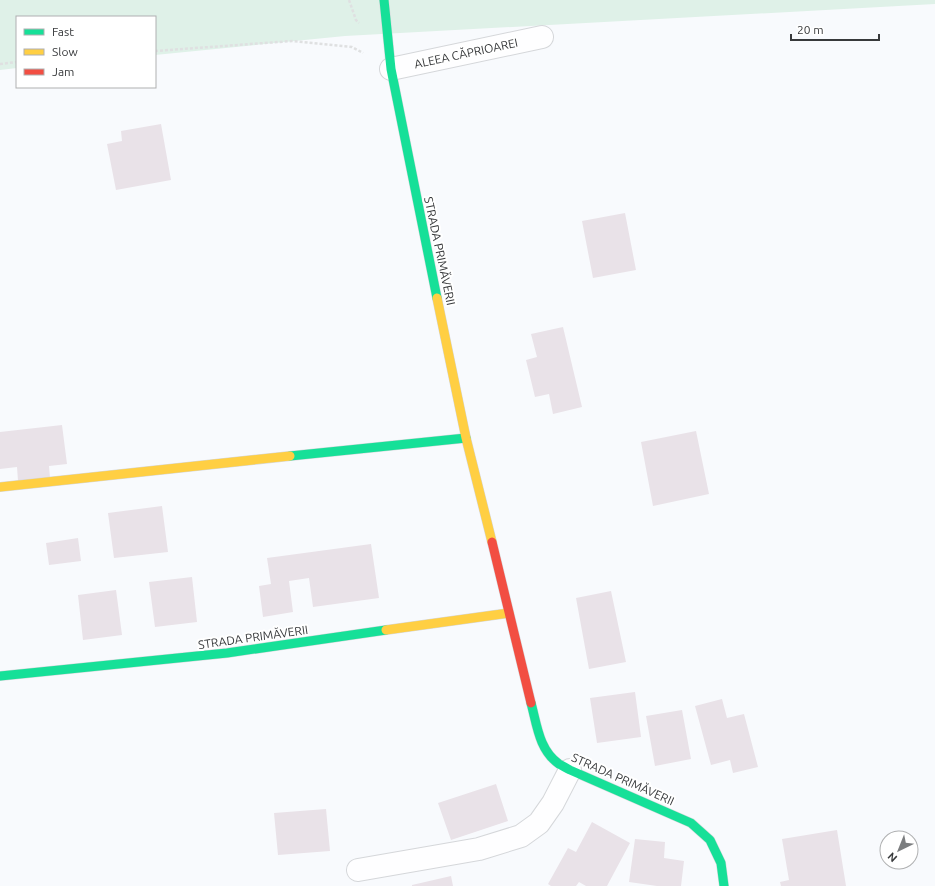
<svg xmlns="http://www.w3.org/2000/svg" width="935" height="886" viewBox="0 0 935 886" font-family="Ubuntu,sans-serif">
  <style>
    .green { fill: #dff1e8 }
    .building { fill: #e9e2e8 }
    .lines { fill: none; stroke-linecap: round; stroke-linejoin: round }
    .street-casing { stroke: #d5d7da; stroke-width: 24 }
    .fast-casing { stroke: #d5d7da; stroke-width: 10 }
    .slow-casing { stroke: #d5d7da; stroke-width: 10 }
    .jam-casing { stroke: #d5d7da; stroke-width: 10 }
    .path { stroke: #dfe0e1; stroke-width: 2.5; stroke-dasharray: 3 2; stroke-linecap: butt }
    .street { stroke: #fefeff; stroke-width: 22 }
    .fast { stroke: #16e098; stroke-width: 9 }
    .slow { stroke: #ffcf43; stroke-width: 9 }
    .jam { stroke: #f24e42; stroke-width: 9 }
    .labels { text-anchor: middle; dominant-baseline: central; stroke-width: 4; stroke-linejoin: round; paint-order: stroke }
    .street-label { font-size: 12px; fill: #37393b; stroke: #fff }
  </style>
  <rect width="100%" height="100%" fill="#f8fafd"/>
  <path class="green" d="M 0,0 L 935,0 L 935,4 L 345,36 L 155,55 L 155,17 L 17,17 L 17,68 L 0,70 Z"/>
  <path class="building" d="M 161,124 L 171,180 L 116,190 L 107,144 L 122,141 L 121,131 Z
    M 625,213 L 636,270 L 593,278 L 582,221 Z
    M 563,327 L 582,407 L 553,414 L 549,394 L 535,397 L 526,360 L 537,357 L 531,334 Z
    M 62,425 L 67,464 L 49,466 L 50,478 L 18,481 L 17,467 L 0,469 L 0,432 Z
    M 696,431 L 709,494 L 653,506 L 641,442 Z
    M 162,506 L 168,552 L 114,558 L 108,513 Z
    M 78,538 L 81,561 L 49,565 L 46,543 Z
    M 371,544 L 379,598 L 313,607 L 309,578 L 289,581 L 293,612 L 263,617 L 259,586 L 271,584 L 267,558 Z
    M 192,577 L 197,622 L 155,627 L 149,582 Z
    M 116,590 L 122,635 L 83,640 L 78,595 Z
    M 611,591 L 626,662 L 589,669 L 576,598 Z
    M 635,692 L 641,737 L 597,743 L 590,698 Z
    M 722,699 L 727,718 L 744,714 L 758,767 L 733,773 L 730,760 L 711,765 L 695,706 Z
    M 682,710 L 691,759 L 655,766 L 646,716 Z
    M 496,784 L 508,821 L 451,840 L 438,803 Z
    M 326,809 L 330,851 L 278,855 L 274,813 Z
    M 592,822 L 630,843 L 607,886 L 586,886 L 579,882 L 576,886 L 551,886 L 548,884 L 568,848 L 576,852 Z
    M 837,830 L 846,886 L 781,886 L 780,882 L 789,880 L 782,839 Z
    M 635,839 L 665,842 L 664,858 L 684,861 L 681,886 L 657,886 L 629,882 Z
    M 451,876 L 453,886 L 412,886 L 412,885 Z"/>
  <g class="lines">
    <defs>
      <path id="street" d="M 391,69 L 542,37
        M 358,870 L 479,849 L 521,836 L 539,823 L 553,803 L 570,770"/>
      <path id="fast" d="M 384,0 L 391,69 L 437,298
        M 290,456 L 466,438
        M 0,676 L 227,653 L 386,630
        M 531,703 C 537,725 539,750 559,764 C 563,766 566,768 570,770 L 691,823 L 710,840 L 721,863 L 724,886"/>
      <path id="slow" d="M 437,298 L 466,438 L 492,542
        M 0,487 L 290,456
        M 386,630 L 509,613"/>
      <path id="jam" d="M 492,542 L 531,703"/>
    </defs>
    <use href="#street" class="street-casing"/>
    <use href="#fast" class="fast-casing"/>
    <use href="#slow" class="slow-casing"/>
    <use href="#jam" class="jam-casing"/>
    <path class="path" d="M 349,0 L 356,20 L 359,23
      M 155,51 L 292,41 L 352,47 L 363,53
      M 0,64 L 17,62"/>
    <use href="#street" class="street"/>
    <use href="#fast" class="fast"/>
    <use href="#slow" class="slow"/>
    <use href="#jam" class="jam"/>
  </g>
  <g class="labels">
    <g class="street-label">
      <text transform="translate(466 53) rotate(-12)">ALEEA CĂPRIOAREI</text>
      <text transform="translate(440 251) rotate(78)">STRADA PRIMĂVERII</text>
      <text transform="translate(253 637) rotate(-8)">STRADA PRIMĂVERII</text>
      <text transform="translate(623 779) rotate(24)">STRADA PRIMĂVERII</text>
    </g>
  </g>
  <rect x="16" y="16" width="140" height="72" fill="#ffffff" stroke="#afb0b1"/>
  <rect x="24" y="29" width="20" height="6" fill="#16e098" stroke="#afb0b1"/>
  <text x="52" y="36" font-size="12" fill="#37393b">Fast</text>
  <rect x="24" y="49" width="20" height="6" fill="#ffcf43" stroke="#afb0b1"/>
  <text x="52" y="56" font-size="12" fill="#37393b">Slow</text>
  <rect x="24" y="69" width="20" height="6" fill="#f24e42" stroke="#afb0b1"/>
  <text x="52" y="76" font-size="12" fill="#37393b">Jam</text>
  <g transform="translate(899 850) rotate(223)"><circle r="19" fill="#ffffff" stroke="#afb0b1"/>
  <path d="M0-3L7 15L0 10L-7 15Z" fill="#7b7d7f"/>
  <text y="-6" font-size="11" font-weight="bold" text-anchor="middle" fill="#37393b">N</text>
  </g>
  <path d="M791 34v6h88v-6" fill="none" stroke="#37393b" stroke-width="2"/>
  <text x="797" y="34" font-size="12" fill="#37393b" stroke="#ffffff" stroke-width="3" paint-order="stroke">20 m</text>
</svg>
